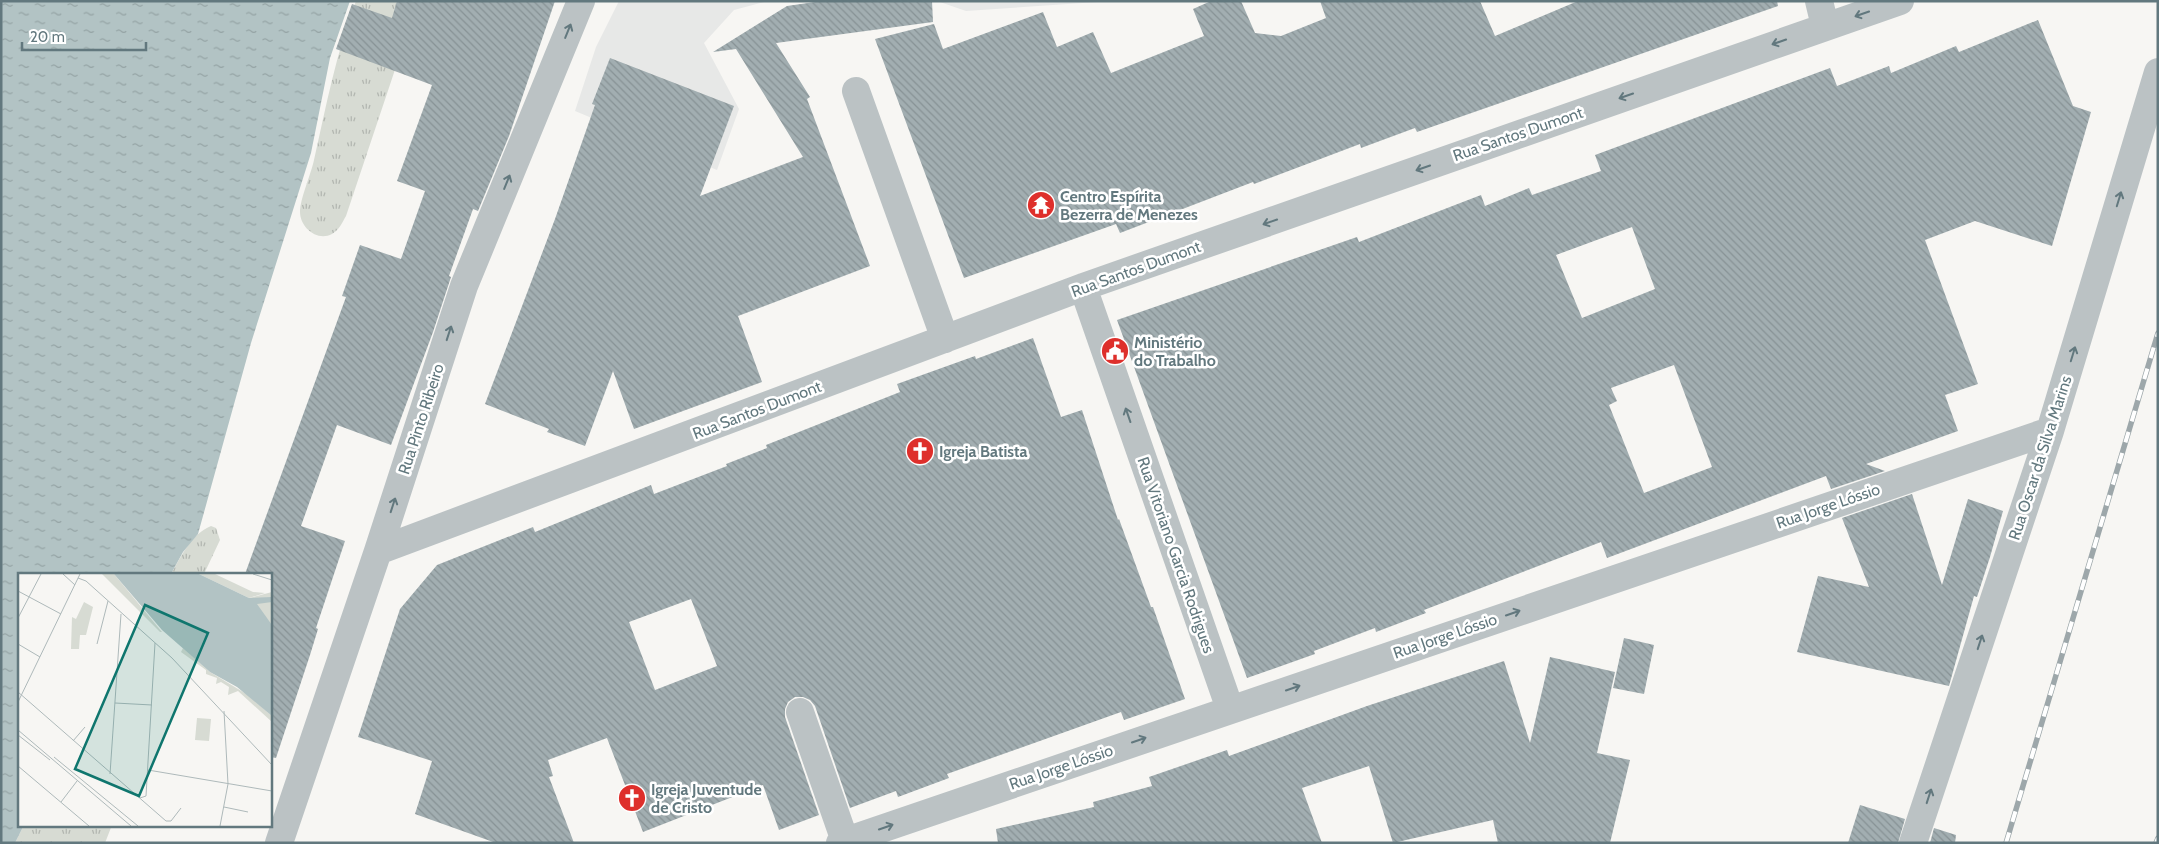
<svg xmlns="http://www.w3.org/2000/svg" width="2159" height="844" viewBox="0 0 2159 844" font-family="Cabin,sans-serif">
  <style>
    .built { fill: #e7e8e7 }
    .grass { fill: url(#grass-tufts) }
    .water { fill: url(#water-ripples) }
    .building { fill: url(#building-back-hatch); fill-rule: evenodd }
    .lines { fill: none; stroke-linecap: round; stroke-linejoin: round }
    .minor { stroke: #bbc2c4; stroke-width: 28 }
    .rail-casing { stroke: #9da7aa; stroke-width: 5.5 }
    .rail { stroke: #fff; stroke-width: 4; stroke-dasharray: 11; stroke-linecap: butt }
    .oneway { stroke: #62787e }
    .labels { text-anchor: middle; dominant-baseline: central; stroke-width: 5; stroke-linejoin: round; paint-order: stroke }
    .street-label { font-size: 16px; fill: #62787e; stroke: #fff }
    .poi-label { font-size: 16px; font-weight: bold; fill: #62787e; stroke: #fff; text-anchor: start }
    .inset-road { fill: none; stroke: #aeb9ba; stroke-width: 1 }
    .view { fill: #0f766e; fill-opacity: 0.15; stroke: #0f766e; stroke-width: 2.5 }
    .inset-edge { fill: none; stroke: #62787e; stroke-width: 2.5 }
  </style>
  <defs>
    <pattern id="grass-tufts" width="24" height="20" patternUnits="userSpaceOnUse" patternTransform="scale(1.25)"><rect width="24" height="20" fill="#d7dbd3"/><path d="M3 7l-1-3M5 7V3M7 7l1-3M15 17l-1-3M17 17v-4M19 17l1-3" fill="none" stroke="#b2b6b0"/></pattern>
    <pattern id="water-ripples" width="26" height="14" patternUnits="userSpaceOnUse" patternTransform="scale(1.25)"><rect width="26" height="14" fill="#b2c3c4"/><path d="M2 4q2-2 4 0t4 0M15 11q2-2 4 0t4 0" fill="none" stroke="#94a3a4"/></pattern>
    <pattern id="building-back-hatch" width="6" height="6" patternUnits="userSpaceOnUse" patternTransform="scale(1.25)"><rect width="6" height="6" fill="#a2aeb1"/><path d="M-1 5l2 2M0 0l6 6M5-1l2 2" fill="none" stroke="#879295"/></pattern>
  </defs>
  <rect width="100%" height="100%" fill="#f7f6f3"/>
  <path class="built" d="M 619,1 L 768,1 L 734,10 L 704,43 L 739,109 L 717,170 L 575,111 L 596,47 Z
    M 937,1 L 1112,1 L 966,11 Z"/>
  <path class="grass" d="M 356,1 L 418,1 L 346,216 C 342,223 339,230 332,234 C 317,242 300,227 300,212 C 300,199 311,174 314,160 C 326,107 336,53 356,1 Z
    M 211,526 L 216,528 L 220,540 L 204,574 L 171,574 C 181,557 191,534 211,526 Z
    M 24,825 L 112,825 L 105,843 L 15,843 Z"/>
  <path class="water" d="M 1,1 L 350,1 L 330,58 L 311,153 L 251,343 L 198,534 L 183,552 L 171,574 L 19,574 L 19,825 L 24,825 L 15,843 L 1,843 Z"/>
  <path class="building" d="M 397,1 L 555,1 L 509,136 L 478,211 L 473,209 L 449,276 L 451,277 L 433,332 L 391,445 L 337,425 L 301,526 L 345,541 L 316,628 L 318,629 L 310,655 L 276,758 L 270,757 L 270,574 L 245,574 L 346,297 L 342,296 L 360,245 L 401,259 L 425,191 L 397,181 L 432,85 L 336,49 L 352,4 L 392,18 Z
    M 822,1 L 932,1 L 933,22 L 776,43 L 810,97 L 807,99 L 870,266 L 738,316 L 762,382 L 634,429 L 613,371 L 585,446 L 547,432 L 549,429 L 485,404 L 555,219 L 595,105 L 592,104 L 610,58 L 734,106 L 700,196 L 803,157 L 736,49 L 713,52 L 787,6 Z
    M 1211,1 L 1241,1 L 1255,33 L 1281,36 L 1326,18 L 1320,1 L 1480,1 L 1495,36 L 1578,1 L 1777,1 L 1778,6 L 1417,132 L 1415,128 L 1361,148 L 1360,144 L 1254,184 L 1253,182 L 1120,233 L 1116,224 L 964,278 L 875,39 L 934,24 L 943,49 L 1043,12 L 1057,47 L 1093,32 L 1111,73 L 1204,36 L 1193,9 Z
    M 2038,20 L 2073,106 L 2091,112 L 2052,246 L 1975,221 L 1925,240 L 1978,384 L 1945,395 L 1958,431 L 1866,464 L 1885,471 L 1831,489 L 1826,476 L 1607,558 L 1601,542 L 1424,610 L 1426,613 L 1376,632 L 1375,628 L 1314,651 L 1315,654 L 1247,678 L 1117,320 L 1357,237 L 1359,242 L 1481,195 L 1485,206 L 1529,188 L 1532,195 L 1601,171 L 1595,155 L 1830,68 L 1837,86 L 1889,66 L 1891,73 L 1956,46 L 1959,52 ZM 1632,227 L 1655,289 L 1582,318 L 1556,255 ZM 1674,365 L 1712,467 L 1644,493 L 1609,405 L 1617,401 L 1611,388 Z
    M 1033,338 L 1061,417 L 1082,410 L 1118,520 L 1119,519 L 1151,607 L 1153,607 L 1185,699 L 1124,720 L 1121,712 L 947,774 L 949,778 L 898,797 L 896,791 L 850,808 L 815,706 L 810,700 L 803,697 L 795,697 L 788,702 L 785,709 L 785,717 L 819,815 L 779,830 L 763,785 L 643,832 L 607,738 L 548,760 L 553,776 L 549,777 L 574,843 L 496,843 L 415,814 L 432,761 L 358,737 L 400,609 L 437,565 L 533,527 L 535,532 L 651,485 L 654,494 L 727,466 L 726,464 L 767,448 L 766,445 L 900,392 L 897,384 L 975,356 L 976,359 ZM 691,599 L 717,666 L 655,690 L 629,622 Z
    M 1912,494 L 1942,585 L 1968,499 L 2003,511 L 1990,557 L 1977,597 L 1974,596 L 1949,686 L 1797,652 L 1818,576 L 1869,587 L 1842,518 Z
    M 1624,638 L 1654,645 L 1644,694 L 1613,688 Z
    M 1550,657 L 1615,672 L 1597,753 L 1630,760 L 1610,843 L 1498,843 L 1493,820 L 1393,843 L 1369,766 L 1302,788 L 1322,843 L 998,843 L 996,829 L 1094,807 L 1093,802 L 1152,786 L 1149,777 L 1227,750 L 1229,756 L 1367,706 L 1504,661 L 1530,743 Z
    M 1860,805 L 1905,819 L 1898,843 L 1848,843 Z
    M 1934,828 L 1956,835 L 1955,843 L 1930,843 Z"/>
  <g class="lines">
    <path class="minor" d="M 1819,1 L 1825,26
      M 856,91 L 945,339
      M 1083,287 L 1230,709
      M 378,551 L 1083,287 L 1900,1
      M 800,712 L 845,841
      M 279,843 L 378,551 L 464,286 L 581,1
      M 840,843 L 2050,431
      M 1913,843 L 2050,431 L 2158,72"/>
    <defs>
      <path id="rail" d="M 2006,843 L 2158,333
        M 2156,843 L 2158,838"/>
    </defs>
    <use href="#rail" class="rail-casing"/>
    <use href="#rail" class="rail"/>
  </g>
  <defs><path id="oneway-shaft" d="M-6 0H5M1.5-3L5.5 0L1.5 3" fill="none" stroke-width="1.6" stroke-linecap="round" stroke-linejoin="round" transform="scale(1.25)"/></defs>
  <g class="oneway">
    <use href="#oneway-shaft" transform="translate(1862 14) rotate(161)"/>
    <use href="#oneway-shaft" transform="translate(568 31) rotate(-68)"/>
    <use href="#oneway-shaft" transform="translate(1779 42) rotate(161)"/>
    <use href="#oneway-shaft" transform="translate(1626 96) rotate(161)"/>
    <use href="#oneway-shaft" transform="translate(1423 168) rotate(161)"/>
    <use href="#oneway-shaft" transform="translate(507 182) rotate(-68)"/>
    <use href="#oneway-shaft" transform="translate(2119 199) rotate(-73)"/>
    <use href="#oneway-shaft" transform="translate(1270 222) rotate(161)"/>
    <use href="#oneway-shaft" transform="translate(449 333) rotate(-72)"/>
    <use href="#oneway-shaft" transform="translate(2073 354) rotate(-73)"/>
    <use href="#oneway-shaft" transform="translate(1128 415) rotate(-109)"/>
    <use href="#oneway-shaft" transform="translate(393 505) rotate(-72)"/>
    <use href="#oneway-shaft" transform="translate(1513 613) rotate(-19)"/>
    <use href="#oneway-shaft" transform="translate(1980 642) rotate(-72)"/>
    <use href="#oneway-shaft" transform="translate(1293 688) rotate(-19)"/>
    <use href="#oneway-shaft" transform="translate(1139 740) rotate(-19)"/>
    <use href="#oneway-shaft" transform="translate(1929 796) rotate(-72)"/>
    <use href="#oneway-shaft" transform="translate(886 827) rotate(-19)"/>
  </g>
  <defs>
    <symbol id="temple-disc" viewBox="-11 -11 22 22"><circle r="9.5" fill="#de2f2b" stroke="#fff"/><path d="M0-6L5-2H3V0L6.5 2.5H4V6H1.5V3h-3V6H-4V2.5H-6.5L-3 0V-2H-5Z" fill="#fff"/></symbol>
    <symbol id="civic-disc" viewBox="-11 -11 22 22"><circle r="9.5" fill="#de2f2b" stroke="#fff"/><path d="M-.6-6.5H3V-4.5H.6V-3L4-1V1h2V6H-6V1h2V-1L-.6-3ZM-1.2 2.5V6h2.4V2.5Z" fill="#fff"/></symbol>
    <symbol id="church-disc" viewBox="-11 -11 22 22"><circle r="9.5" fill="#de2f2b" stroke="#fff"/><path d="M-1.2-6h2.4v3.5h3.3v2.4h-3.3V6h-2.4V-.1h-3.3v-2.4h3.3Z" fill="#fff"/></symbol>
  </defs>
  <g fill-rule="evenodd">
    <use href="#temple-disc" x="1025" y="189" width="32" height="32"/>
    <use href="#civic-disc" x="1099" y="335" width="32" height="32"/>
    <use href="#church-disc" x="904" y="435" width="32" height="32"/>
    <use href="#church-disc" x="616" y="782" width="32" height="32"/>
  </g>
  <g class="labels">
    <g class="street-label">
      <text transform="translate(1518 134) rotate(-19)">Rua Santos Dumont</text>
      <text transform="translate(1136 269) rotate(-20)">Rua Santos Dumont</text>
      <text transform="translate(757 410) rotate(-21)">Rua Santos Dumont</text>
      <text transform="translate(421 419) rotate(-72)">Rua Pinto Ribeiro</text>
      <text transform="translate(2040 458) rotate(-72)">Rua Oscar da Silva Marins</text>
      <text transform="translate(1828 506) rotate(-19)">Rua Jorge Lóssio</text>
      <text transform="translate(1176 555) rotate(71)">Rua Vitoriano Garcia Rodrigues</text>
      <text transform="translate(1445 636) rotate(-19)">Rua Jorge Lóssio</text>
      <text transform="translate(1061 767) rotate(-19)">Rua Jorge Lóssio</text>
    </g>
    <g class="poi-label">
      <text x="1060" y="196">Centro Espírita<tspan x="1060" dy="18">Bezerra de Menezes</tspan></text>
      <text x="1134" y="342">Ministério<tspan x="1134" dy="18">do Trabalho</tspan></text>
      <text x="939" y="451">Igreja Batista</text>
      <text x="651" y="789">Igreja Juventude<tspan x="651" dy="18">de Cristo</tspan></text>
    </g>
  </g>
  <g transform="translate(18 573)">
    <rect width="254" height="254" fill="#f7f6f3"/>
    <path d="M 84,1 L 96,1 L 144,59 L 142,59 ZM 254,19 L 254,52 L 231,25 ZM 66,29 L 75,34 L 68,62 L 62,62 L 61,76 L 53,76 L 54,44 L 58,46 ZM 165,75 L 192,99 L 230,122 L 254,143 L 254,149 L 220,118 L 210,122 L 211,114 L 203,109 L 198,111 L 199,105 L 188,101 L 188,97 L 163,79 Z" fill="#d7dbd3"/>
    <path d="M 181,1 L 197,1 L 235,19 L 247,20 L 231,25 Z" fill="#d7dbd3"/>
    <path d="M 179,145 L 193,146 L 191,168 L 177,167 Z" fill="#d7dbd3"/>
    <path d="M 96,1 L 181,1 L 231,25 L 254,24 L 254,29 L 239,31 L 254,52 L 254,143 L 219,114 L 192,99 L 144,57 Z" fill="#b2c3c4"/>
    <path class="inset-road" d="M 45,1 L 57,12M 235,1 L 254,7M 60,5 L 68,8 L 154,85 L 254,192M 0,18 L 43,41M 0,45 L 23,1M 0,71 L 22,84M 79,71 L 90,28M 0,119 L 148,248 L 153,248 L 163,235M 0,129 L 62,1M 97,130 L 134,132M 0,157 L 113,253M 0,162 L 32,187M 55,168 L 67,154M 36,184 L 120,253M 0,193 L 71,253M 130,197 L 254,218M 92,201 L 103,41M 122,225 L 128,223 L 137,70M 43,229 L 59,208M 206,234 L 230,239M 202,253 L 210,211 L 206,138"/>
    <path class="view" d="M 127,32 L 190,60 L 121,223 L 57,196 Z"/>
    <rect width="254" height="254" class="inset-edge"/>
  </g>
  <rect width="2159" height="844" fill="none" stroke="#62787e" stroke-width="5"/>
  <path d="M22 42v8h124v-8" fill="none" stroke="#62787e" stroke-width="2.5"/>
  <text x="30" y="42" font-size="15" fill="#62787e" stroke="#ffffff" stroke-width="4" paint-order="stroke">20 m</text>
</svg>
